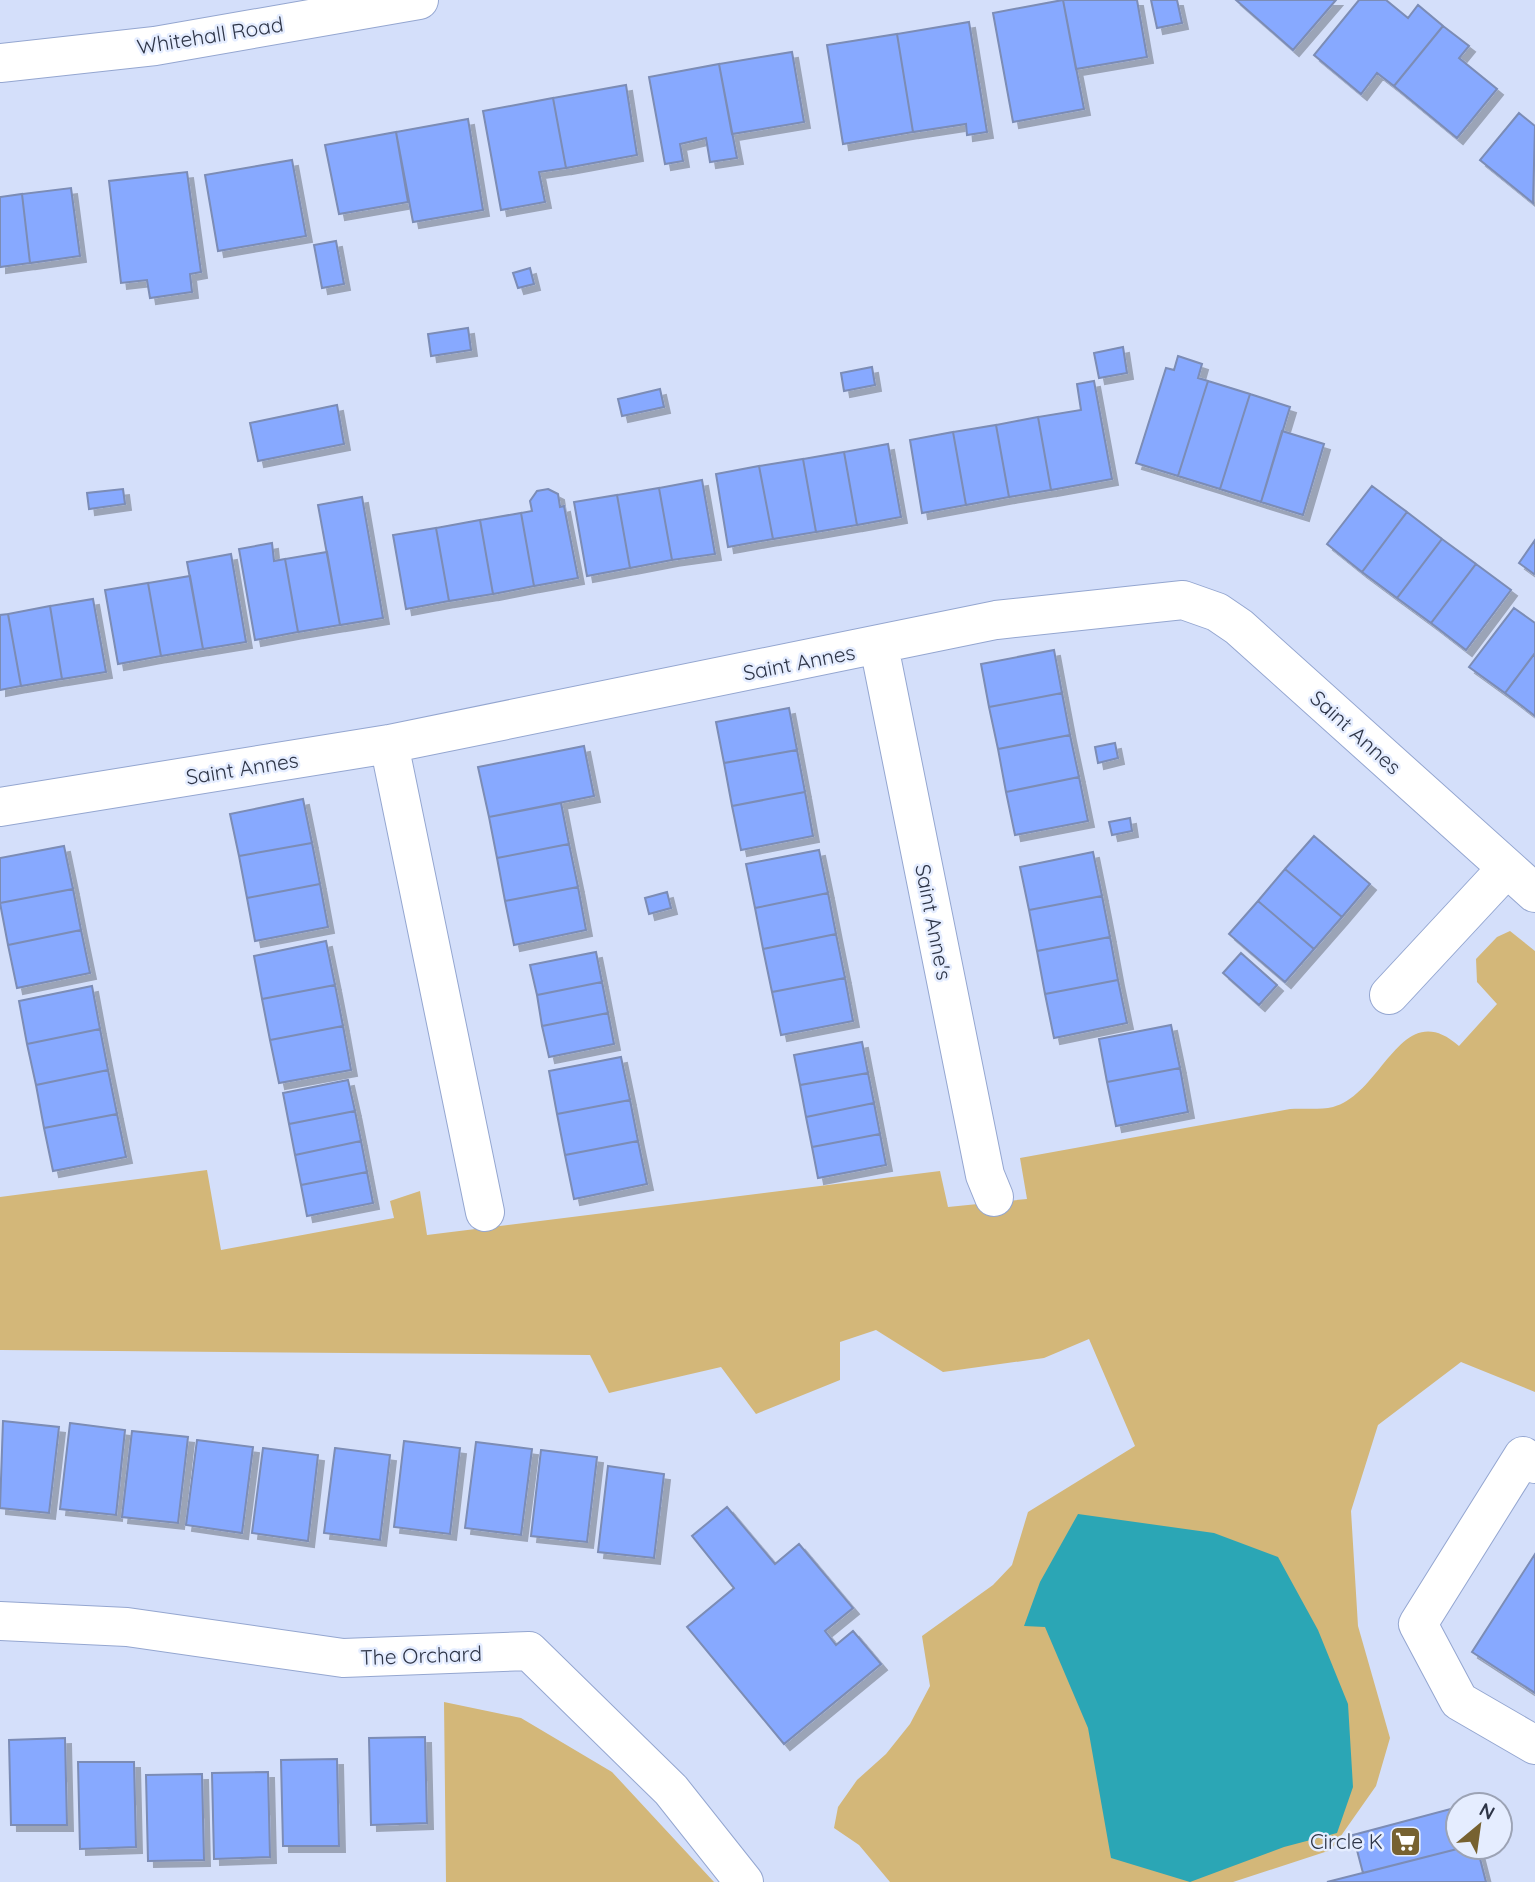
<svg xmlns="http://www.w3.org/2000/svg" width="1535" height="1882" viewBox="0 0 1535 1882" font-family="Quicksand,sans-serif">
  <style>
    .green { fill: #d3b779 }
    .water { fill: #2ba6b5 }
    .building { fill: #87a9ff; stroke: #7b8cb5; stroke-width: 2; filter: url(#shadow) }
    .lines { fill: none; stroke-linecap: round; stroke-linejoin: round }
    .minor-casing { stroke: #94a6d0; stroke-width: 40 }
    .minor { stroke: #fff; stroke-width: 38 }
    .labels { text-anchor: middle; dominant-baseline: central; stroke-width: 5; stroke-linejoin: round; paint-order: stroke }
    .street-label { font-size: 21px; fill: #2e3547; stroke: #e5edff }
    .poi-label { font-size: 21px; fill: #2e3547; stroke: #e5edff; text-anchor: end }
  </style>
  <defs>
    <filter id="shadow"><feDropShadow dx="6" dy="6" stdDeviation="0" flood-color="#0004"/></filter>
  </defs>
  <rect width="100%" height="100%" fill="#d4dffa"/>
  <path class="green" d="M 1510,931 L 1535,951 L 1535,1392 L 1461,1362 L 1378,1425 L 1351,1511 L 1358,1626 L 1390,1738 L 1376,1786 L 1331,1850 L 1233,1882 L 890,1882 L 859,1845 L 834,1828 L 838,1807 L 857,1780 L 886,1754 L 910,1724 L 930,1686 L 922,1636 L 993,1585 L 1012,1565 L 1028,1512 L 1135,1446 L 1089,1339 L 1044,1358 L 943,1372 L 876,1330 L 840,1342 L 840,1380 L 756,1414 L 721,1367 L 609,1393 L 590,1355 L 0,1350 L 0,1197 L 207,1170 L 221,1250 L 394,1218 L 390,1201 L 420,1191 L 427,1235 L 940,1171 L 948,1207 L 1027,1199 L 1020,1158 L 1290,1109 C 1303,1108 1320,1110 1333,1107 C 1383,1094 1401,995 1459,1046 L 1497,1004 L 1477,982 L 1476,959 L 1497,937 Z
    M 444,1702 L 521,1718 L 612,1772 L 714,1882 L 446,1882 Z"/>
  <path class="water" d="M 1078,1514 L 1214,1533 L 1278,1557 L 1318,1630 L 1348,1704 L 1353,1787 L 1337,1833 L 1284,1847 L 1190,1882 L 1111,1858 L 1088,1728 L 1045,1627 L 1024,1626 L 1040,1582 Z"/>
  <path class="building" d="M 1063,0 L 1137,0 L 1147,57 L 1076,69 Z
    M 1063,0 L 1084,109 L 1013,122 L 993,13 Z
    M 1151,0 L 1177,0 L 1182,23 L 1157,28 Z
    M 1236,0 L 1336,0 L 1293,50 Z
    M 1359,0 L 1386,0 L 1408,18 L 1418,5 L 1443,26 L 1394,86 L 1377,73 L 1361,94 L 1314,55 Z
    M 969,22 L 987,132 L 967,135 L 966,124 L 913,132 L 897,34 Z
    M 1443,26 L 1469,46 L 1459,58 L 1497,89 L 1457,138 L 1394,86 Z
    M 897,34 L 913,132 L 843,144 L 827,45 Z
    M 792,52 L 804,122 L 732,134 L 719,64 Z
    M 719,64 L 737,158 L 710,162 L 706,138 L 680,144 L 683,161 L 665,164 L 649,77 Z
    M 626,85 L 637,155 L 566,168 L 553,98 Z
    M 553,98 L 566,168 L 539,172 L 545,202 L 501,210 L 483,111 Z
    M 1519,113 L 1535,126 L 1533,203 L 1480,160 Z
    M 468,119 L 483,210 L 413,222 L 396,132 Z
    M 396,132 L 408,202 L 339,214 L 325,145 Z
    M 292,160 L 306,236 L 218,251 L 205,175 Z
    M 187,172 L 201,272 L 190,274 L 192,292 L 150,298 L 147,280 L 121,283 L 109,181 Z
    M 71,188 L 80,256 L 30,263 L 22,194 Z
    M 22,194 L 30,263 L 0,267 L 0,197 Z
    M 336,241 L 344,284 L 322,288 L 314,245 Z
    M 530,268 L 534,284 L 518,288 L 513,273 Z
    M 468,328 L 471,350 L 431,356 L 428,334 Z
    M 1123,347 L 1127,373 L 1099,378 L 1094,353 Z
    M 1178,356 L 1202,364 L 1198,378 L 1208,381 L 1178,476 L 1136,463 L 1166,368 L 1174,370 Z
    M 872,367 L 875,385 L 844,391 L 841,373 Z
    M 1094,381 L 1112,479 L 1051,490 L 1038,417 L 1081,410 L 1077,384 Z
    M 1208,381 L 1250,394 L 1220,489 L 1178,476 Z
    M 660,389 L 664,407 L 622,416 L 618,399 Z
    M 1250,394 L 1290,407 L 1261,502 L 1220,489 Z
    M 337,405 L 344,444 L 258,461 L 250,423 Z
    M 1038,417 L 1051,490 L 1009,497 L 996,425 Z
    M 996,425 L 1009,497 L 966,505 L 953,432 Z
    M 1282,431 L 1324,444 L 1303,515 L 1261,502 Z
    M 953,432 L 966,505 L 922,513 L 910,440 Z
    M 888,444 L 901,517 L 857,525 L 844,452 Z
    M 844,452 L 857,525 L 816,532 L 803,459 Z
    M 803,459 L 816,532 L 773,539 L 759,466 Z
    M 759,466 L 773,539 L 728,547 L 716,474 Z
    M 702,480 L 715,554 L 672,560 L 659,488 Z
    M 1372,486 L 1407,512 L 1362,572 L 1327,544 Z
    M 659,488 L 672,560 L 630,568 L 617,495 Z
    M 123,489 L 125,504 L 89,509 L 87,493 Z
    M 548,489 L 558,494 L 560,507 L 564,506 L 578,578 L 534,586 L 521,513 L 532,511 L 530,501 L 537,491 Z
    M 617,495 L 630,568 L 587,576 L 574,502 Z
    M 362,497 L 383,618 L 340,625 L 318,505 Z
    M 1407,512 L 1442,539 L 1397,598 L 1362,572 Z
    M 521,513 L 534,586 L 493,594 L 480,520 Z
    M 480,520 L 493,594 L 449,601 L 436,528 Z
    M 436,528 L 449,601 L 406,609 L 393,535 Z
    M 1442,539 L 1476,564 L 1431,623 L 1397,598 Z
    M 1535,540 L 1535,573 L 1534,574 L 1519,563 Z
    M 272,543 L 274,561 L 285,559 L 298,632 L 255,640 L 239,549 Z
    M 327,552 L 340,625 L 298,632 L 285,559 Z
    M 231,554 L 246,642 L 203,649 L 187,562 Z
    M 1476,564 L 1511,590 L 1466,650 L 1431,623 Z
    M 190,576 L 203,649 L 161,656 L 148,583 Z
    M 148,583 L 161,656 L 118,664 L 105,590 Z
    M 93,599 L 106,672 L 62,679 L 50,606 Z
    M 50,606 L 62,679 L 21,686 L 8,614 Z
    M 1514,608 L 1535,623 L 1535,653 L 1505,693 L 1469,667 Z
    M 8,614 L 21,686 L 0,690 L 0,615 Z
    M 1054,650 L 1062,693 L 989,707 L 981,664 Z
    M 1535,653 L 1535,716 L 1505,693 Z
    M 1062,693 L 1070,735 L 998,749 L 989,707 Z
    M 789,708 L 797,750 L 724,763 L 716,722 Z
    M 1070,735 L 1079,777 L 1006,792 L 998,749 Z
    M 1115,743 L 1118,758 L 1098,763 L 1095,747 Z
    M 584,746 L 594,796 L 489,817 L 478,767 Z
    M 797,750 L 805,792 L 732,806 L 724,763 Z
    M 1079,777 L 1088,821 L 1015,835 L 1006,792 Z
    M 805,792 L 813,836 L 741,850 L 732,806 Z
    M 303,799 L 312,843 L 239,856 L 230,814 Z
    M 561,803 L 569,844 L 497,858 L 489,817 Z
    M 1130,818 L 1132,831 L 1112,835 L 1109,822 Z
    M 1314,836 L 1370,884 L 1342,917 L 1285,869 Z
    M 312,843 L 320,884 L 247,898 L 239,856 Z
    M 569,844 L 578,887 L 505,901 L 497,858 Z
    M 64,846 L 73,889 L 0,903 L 0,858 Z
    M 819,850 L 828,893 L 755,908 L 746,864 Z
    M 1093,852 L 1102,896 L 1029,910 L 1020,867 Z
    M 1285,869 L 1342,917 L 1314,949 L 1258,901 Z
    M 320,884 L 328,927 L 255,941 L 247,898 Z
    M 578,887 L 586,930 L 514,945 L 505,901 Z
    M 73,889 L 81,930 L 8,945 L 0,903 Z
    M 667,892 L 671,908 L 649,914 L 645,898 Z
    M 828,893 L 836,934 L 763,949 L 755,908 Z
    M 1102,896 L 1110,937 L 1037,951 L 1029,910 Z
    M 1258,901 L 1314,949 L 1285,982 L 1229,934 Z
    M 81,930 L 90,973 L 17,988 L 8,945 Z
    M 836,934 L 845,978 L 772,992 L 763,949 Z
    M 1110,937 L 1118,980 L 1045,994 L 1037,951 Z
    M 326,941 L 335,985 L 262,999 L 254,956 Z
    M 596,952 L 602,982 L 537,995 L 530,965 Z
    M 1241,953 L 1277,985 L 1259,1005 L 1223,973 Z
    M 845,978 L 853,1021 L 781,1035 L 772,992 Z
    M 1118,980 L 1127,1023 L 1054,1038 L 1045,994 Z
    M 602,982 L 608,1013 L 542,1026 L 537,995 Z
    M 335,985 L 343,1026 L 270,1040 L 262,999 Z
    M 92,986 L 100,1029 L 27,1044 L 19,1001 Z
    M 608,1013 L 614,1044 L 549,1057 L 542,1026 Z
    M 1171,1025 L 1180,1068 L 1107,1082 L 1099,1039 Z
    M 343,1026 L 351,1070 L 279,1083 L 270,1040 Z
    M 100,1029 L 108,1070 L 36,1085 L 27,1044 Z
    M 862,1042 L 868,1073 L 800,1085 L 794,1055 Z
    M 621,1057 L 630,1100 L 557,1114 L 549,1071 Z
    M 1180,1068 L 1188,1112 L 1116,1126 L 1107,1082 Z
    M 108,1070 L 117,1114 L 44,1128 L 36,1085 Z
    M 868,1073 L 874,1103 L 806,1117 L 800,1085 Z
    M 348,1080 L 355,1111 L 289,1124 L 283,1093 Z
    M 630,1100 L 638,1141 L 565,1155 L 557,1114 Z
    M 874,1103 L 880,1134 L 812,1147 L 806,1117 Z
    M 355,1111 L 361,1141 L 295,1155 L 289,1124 Z
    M 117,1114 L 126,1157 L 53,1171 L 44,1128 Z
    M 880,1134 L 886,1165 L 818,1178 L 812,1147 Z
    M 361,1141 L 367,1172 L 301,1185 L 295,1155 Z
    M 638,1141 L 647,1184 L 574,1199 L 565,1155 Z
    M 367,1172 L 373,1203 L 307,1216 L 301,1185 Z
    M 3,1421 L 59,1427 L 49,1513 L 0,1508 Z
    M 70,1423 L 125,1430 L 116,1515 L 60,1509 Z
    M 132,1431 L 188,1437 L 178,1523 L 122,1517 Z
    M 197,1440 L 253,1447 L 242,1533 L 186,1525 Z
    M 404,1441 L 460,1448 L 450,1534 L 394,1527 Z
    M 476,1442 L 532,1449 L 521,1535 L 465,1528 Z
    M 263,1448 L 318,1455 L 308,1541 L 252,1533 Z
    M 335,1448 L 390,1455 L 380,1540 L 324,1533 Z
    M 541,1450 L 597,1457 L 587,1542 L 531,1536 Z
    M 608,1466 L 664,1474 L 654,1558 L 598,1552 Z
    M 727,1507 L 775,1564 L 799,1544 L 853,1608 L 825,1631 L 836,1645 L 853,1631 L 881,1664 L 784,1744 L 687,1627 L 734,1588 L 692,1536 Z
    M 1535,1554 L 1535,1693 L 1472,1652 Z
    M 425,1737 L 427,1823 L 371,1825 L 369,1738 Z
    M 65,1738 L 67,1825 L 11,1825 L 9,1740 Z
    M 337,1759 L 339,1846 L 283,1846 L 281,1760 Z
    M 78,1762 L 134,1762 L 136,1847 L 80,1849 Z
    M 268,1772 L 270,1857 L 214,1859 L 212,1773 Z
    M 202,1774 L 204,1860 L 148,1861 L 146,1775 Z
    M 1458,1807 L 1458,1847 L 1465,1847 L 1363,1873 L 1353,1835 Z
    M 1465,1847 L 1477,1847 L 1486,1882 L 1327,1882 Z"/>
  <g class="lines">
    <defs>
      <path id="minor" d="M 0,63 L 155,46 L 419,0
        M 879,646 L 985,1175 L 994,1197
        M 389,744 L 485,1212
        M 0,807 L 389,744 L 996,620 L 1183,600 L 1217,612 L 1239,627 L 1535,893
        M 1389,995 L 1506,869
        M 1535,1464 L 1523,1456 L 1418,1624 L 1459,1701 L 1535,1745
        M 0,1621 L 127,1627 L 343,1658 L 529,1651 L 671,1790 L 744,1882"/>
    </defs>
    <use href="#minor" class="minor-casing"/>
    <use href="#minor" class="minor"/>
  </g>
  <defs>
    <symbol id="supermarket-square" viewBox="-11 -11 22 22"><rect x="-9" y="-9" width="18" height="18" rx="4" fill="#776231" stroke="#e5edff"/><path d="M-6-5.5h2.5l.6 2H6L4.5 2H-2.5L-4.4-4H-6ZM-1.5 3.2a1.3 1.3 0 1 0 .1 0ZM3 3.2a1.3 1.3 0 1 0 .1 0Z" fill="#fff"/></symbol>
  </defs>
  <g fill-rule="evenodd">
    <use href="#supermarket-square" x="1388" y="1824" width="35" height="35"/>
  </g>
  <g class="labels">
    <g class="street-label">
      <text transform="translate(210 35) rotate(-9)">Whitehall Road</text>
      <text transform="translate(799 662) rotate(-11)">Saint Annes</text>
      <text transform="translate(1356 732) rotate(42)">Saint Annes</text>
      <text transform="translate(242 768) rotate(-9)">Saint Annes</text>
      <text transform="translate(934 922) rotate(79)">Saint Anne's</text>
      <text transform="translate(421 1655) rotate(-2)">The Orchard</text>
    </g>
    <g class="poi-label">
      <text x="1383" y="1841">Circle K</text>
    </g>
  </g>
  <g transform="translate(1479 1826) rotate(29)"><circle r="33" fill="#e5edff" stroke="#9ca3b5" stroke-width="2"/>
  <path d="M0-5L12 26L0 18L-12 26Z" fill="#776231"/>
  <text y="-10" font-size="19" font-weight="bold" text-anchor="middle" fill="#2e3547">N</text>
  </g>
</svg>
